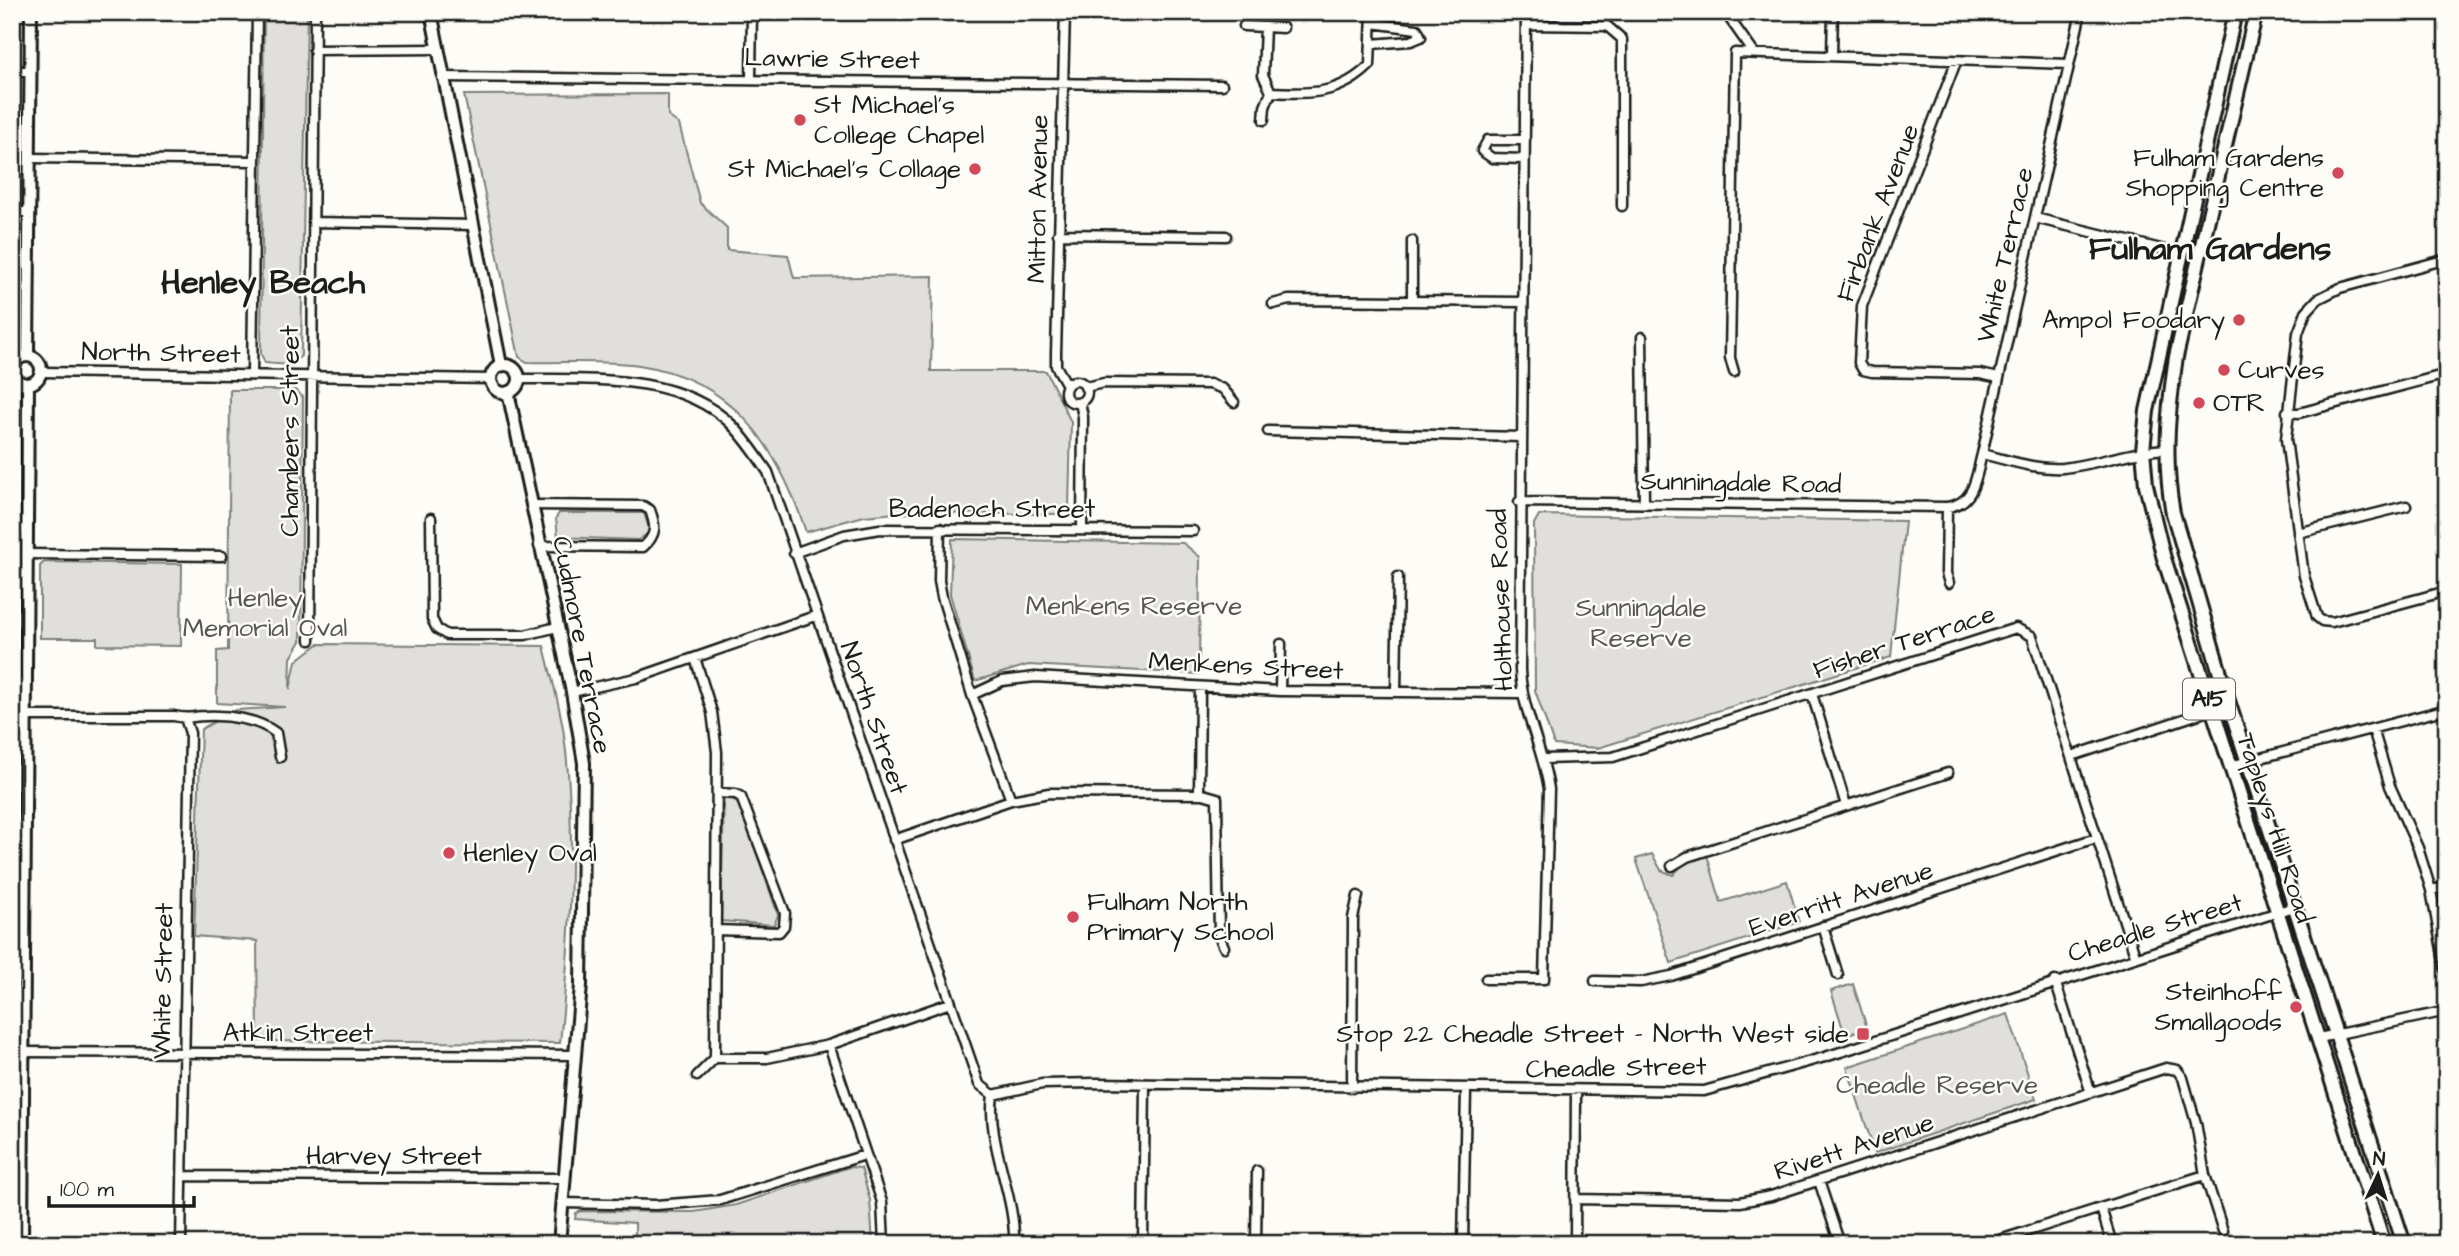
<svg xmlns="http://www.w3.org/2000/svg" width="2459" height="1256" viewBox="0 0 2459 1256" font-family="'Architects Daughter',sans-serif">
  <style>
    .green { fill: #e0dfdb; stroke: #7e7e7c; stroke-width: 2 }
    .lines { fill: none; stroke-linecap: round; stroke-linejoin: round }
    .street-casing { stroke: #1c1c1c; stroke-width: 13 }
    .secondary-casing { stroke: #1c1c1c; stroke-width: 16 }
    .primary-casing { stroke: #1c1c1c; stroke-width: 18 }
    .street { stroke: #fdfcf7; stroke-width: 8 }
    .secondary { stroke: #fdfcf7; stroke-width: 10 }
    .primary { stroke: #fdfcf7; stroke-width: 12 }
    .poi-dot { fill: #d1495b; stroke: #fdfcf7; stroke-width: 2.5 }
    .labels { text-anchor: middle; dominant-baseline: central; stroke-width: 5; stroke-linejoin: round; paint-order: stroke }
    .shield { fill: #fdfcf7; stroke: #605f5e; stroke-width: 2 }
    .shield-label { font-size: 24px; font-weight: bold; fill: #1c1c1c }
    .street-label { font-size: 26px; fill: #1c1c1c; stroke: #fdfcf7 }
    .poi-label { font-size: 26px; fill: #1c1c1c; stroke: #fdfcf7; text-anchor: start }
    .park-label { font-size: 26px; fill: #575655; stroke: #fdfcf7 }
    .district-label { font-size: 33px; font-weight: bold; fill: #1c1c1c; stroke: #fdfcf7 }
  </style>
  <rect width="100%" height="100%" fill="#fdfcf7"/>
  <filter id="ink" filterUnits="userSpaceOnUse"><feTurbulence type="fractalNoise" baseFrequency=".0143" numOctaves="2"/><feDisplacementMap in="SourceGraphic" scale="14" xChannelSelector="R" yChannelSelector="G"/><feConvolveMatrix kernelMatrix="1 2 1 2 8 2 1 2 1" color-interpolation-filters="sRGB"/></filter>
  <g filter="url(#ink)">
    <path class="green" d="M 264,12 L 307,12 L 301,356 L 290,365 L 265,363 L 261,354 Z
      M 668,94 L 668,116 L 679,124 L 700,203 L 727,228 L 727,250 L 788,255 L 794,278 L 933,276 L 931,371 L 1046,371 L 1071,422 L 1069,509 L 1065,514 L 896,513 L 864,516 L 806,532 C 778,447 734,379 639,365 C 603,360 563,363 527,362 L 519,357 L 464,95 Z
      M 230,390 L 295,390 L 303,397 L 301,641 L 291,658 L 290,689 L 296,661 L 318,644 L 544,646 C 551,676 560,705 564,735 C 577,834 570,944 560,1043 L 258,1041 L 257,941 L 194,936 L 201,729 L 236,710 L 285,707 L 217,703 L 217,651 L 228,650 Z
      M 559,513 L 644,513 L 650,532 L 638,540 L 558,537 L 556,518 Z
      M 1539,515 L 1905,521 L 1891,657 L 1598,748 L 1554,745 L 1535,690 L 1534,524 Z
      M 952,539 L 1183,543 L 1200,557 L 1199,674 L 1028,665 L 975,681 L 950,594 Z
      M 44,562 L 182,564 L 181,646 L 97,645 L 97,638 L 40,638 L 40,566 Z
      M 724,798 L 733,799 L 741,807 L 778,915 L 774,925 L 721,921 Z
      M 1652,854 L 1661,870 L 1673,875 L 1685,862 L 1707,855 L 1721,902 L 1787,881 L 1799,922 L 1671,963 L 1636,859 Z
      M 1853,984 L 1867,1028 L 1845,1035 L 1831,991 Z
      M 2008,1014 L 2036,1099 L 1875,1153 L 1847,1067 Z
      M 849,1167 L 861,1168 L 870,1200 L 873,1244 L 635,1244 L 635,1223 L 575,1219 L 576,1213 L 581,1211 L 694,1212 L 736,1205 Z"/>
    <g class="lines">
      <defs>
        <path id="street" d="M 1065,12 L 1056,354 L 1056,366 L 1067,385
          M 1727,15 L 1754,53
          M 1526,25 L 1607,26 L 1622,39 L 1622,206
          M 1244,26 L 1265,27 L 1263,75 L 1271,92 C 1311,94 1340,95 1370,65 L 1372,12
          M 1265,27 L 1283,28
          M 1371,44 L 1411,41 L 1421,37 L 1417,29 L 1372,23
          M 314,50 L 438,49
          M 1832,55 L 1833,12
          M 1956,62 L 1862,306 L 1859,363 L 1863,370 L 1872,372 L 1980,374 L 1999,378
          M 12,71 L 30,71
          M 442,77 L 1222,85
          M 751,79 L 752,12
          M 1264,120 L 1265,107 L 1271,92
          M 30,158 L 255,161
          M 1524,159 L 1492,158 L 1482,151 L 1488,140 L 1525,140
          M 12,212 L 30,212
          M 2035,218 L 2181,254
          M 313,222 L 473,225
          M 1058,234 L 1226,236
          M 2447,259 L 2340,288 L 2318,299 L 2306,312 L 2298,333 L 2286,439 L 2304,576 L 2317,617 L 2322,621 L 2332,622 L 2447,591
          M 1412,300 L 1412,241
          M 1273,304 L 1289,300 L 1522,302
          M 1642,337 L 1644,503
          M 12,368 L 13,368
          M 42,372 L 491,379
          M 1734,372 L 1730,358 L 1735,53 L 2069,64
          M 252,375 L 257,12
          M 519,379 C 588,380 678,372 732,425 C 746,439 757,456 768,472 L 979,1084 L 993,1095
          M1065 392a11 11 0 1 1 22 0a11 11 0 1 1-22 0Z
          M 1085,387 L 1104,383 L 1210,384 L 1223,389 L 1234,402
          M 1080,402 L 1083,417 L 1082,530
          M 2287,412 L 2299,413 L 2447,374
          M 1268,431 L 1521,437
          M 1982,454 C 2008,460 2036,470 2063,468 C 2098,464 2130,451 2166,449
          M 1519,502 L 1947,507 C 1975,504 1976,476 1982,454 L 2081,12
          M 531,505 L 643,506 L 650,510 C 656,526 657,535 643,547 L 539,546
          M 1947,507 L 1946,573 L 1949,583
          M 431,518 L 432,619 L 437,629 L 447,635 L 525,635 L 557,627
          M 12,528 L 26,529
          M 940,528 L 939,581 L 942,597 L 972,695 L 1011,800
          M 2298,533 L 2406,506
          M 794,553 L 844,535 L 880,529 L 1193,531
          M 26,554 L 222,556
          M 310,640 L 315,12
          M 695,658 L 712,712 L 717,752 L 715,1058
          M 12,683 L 25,683
          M 1280,691 L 1281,644
          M 572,692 L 636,678 L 815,616
          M 1396,692 L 1398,577
          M 1812,694 L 1846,805
          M 972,695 L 1002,681 L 1035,677 L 1280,691 L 1521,693
          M 25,716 L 174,716 C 190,720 190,716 206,716 C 228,715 258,719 276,733 L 280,757
          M 2373,729 L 2390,786 L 2418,848 L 2431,890 L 2447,977
          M 2072,756 L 2229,704
          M 1544,759 L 1613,757 L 2016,628 L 2032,636 L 2135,955
          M 2230,766 L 2447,709
          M 1199,794 L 1200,688
          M 894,840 L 1011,800 L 1049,793 L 1203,794 L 1217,798 L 1219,936 L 1224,947
          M 12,843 L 24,843
          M 12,862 L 24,862
          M 1672,866 L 1687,857 L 1948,773
          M 2431,890 L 2447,887
          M 1823,926 L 1838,975
          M 716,930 L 779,932 L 784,926 L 785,913 L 741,797 L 736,794 L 717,793
          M 1486,979 L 1544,979 L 1549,789 C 1543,748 1522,711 1520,670 L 1526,12
          M 1595,981 L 1641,982 L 1671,976 L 2096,838
          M 2055,981 L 2090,1090
          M 2319,1038 L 2447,1011
          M 829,1045 L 882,1202 L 884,1244
          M 22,1052 L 574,1055
          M 715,1058 L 767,1058 L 829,1045 L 950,1003
          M 697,1076 L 715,1058
          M 1352,1088 L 1353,918 L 1358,896
          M 993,1095 L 1042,1084 L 1096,1083 L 1704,1091 L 1825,1057 L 2297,906
          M 993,1095 C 986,1144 1016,1194 1014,1244
          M 182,1176 L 564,1178
          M 1819,1181 L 1840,1244
          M 1575,1199 L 1740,1202 L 1771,1196 L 2166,1068 L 2177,1070 L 2183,1078 L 2196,1123 L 2205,1175 L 2223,1231
          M 562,1203 L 656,1205 L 720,1200 L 865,1155
          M 2101,1208 L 2112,1244
          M 2227,1243 L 2227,1244
          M 181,1244 L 190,733 L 186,721
          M 1143,1244 L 1145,1086
          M 1256,1244 L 1257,1171
          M 1463,1244 L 1466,1090
          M 1575,1244 L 1576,1091
          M 1987,1244 L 2205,1175"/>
        <path id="secondary" d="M 431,12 L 501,365
          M13 370a14 14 0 1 1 28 0a14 14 0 1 1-28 0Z
          M 28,356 L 31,12
          M491 379a14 14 0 1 1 28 0a14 14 0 1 1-28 0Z
          M 508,392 L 572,692 L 584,763 L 581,985 L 559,1244
          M 22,1244 L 28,384"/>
        <path id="primary" d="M 2235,12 L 2147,411 L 2143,450 L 2146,485 L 2163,555 L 2384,1244
          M 2256,12 L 2176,357 C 2168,411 2163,459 2173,513 L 2229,704 L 2404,1244"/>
      </defs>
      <use href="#street" class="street-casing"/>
      <use href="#secondary" class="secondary-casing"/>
      <use href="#primary" class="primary-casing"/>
      <use href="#street" class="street"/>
      <use href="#secondary" class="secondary"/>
      <use href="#primary" class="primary"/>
    </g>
  </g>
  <g class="poi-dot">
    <circle cx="800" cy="120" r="7"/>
    <circle cx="975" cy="169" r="7"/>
    <circle cx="2338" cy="173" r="7"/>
    <circle cx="2239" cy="320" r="7"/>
    <circle cx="2224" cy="370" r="7"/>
    <circle cx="2199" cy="403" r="7"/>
    <circle cx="449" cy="853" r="7"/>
    <circle cx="1073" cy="917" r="7"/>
    <circle cx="2296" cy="1007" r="7"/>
    <rect x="1856" y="1027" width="14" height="14" rx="3.5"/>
  </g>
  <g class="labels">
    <rect class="shield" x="2183" y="678.5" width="52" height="41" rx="5"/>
    <g class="shield-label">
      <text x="2209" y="699">A15</text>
    </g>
    <g class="street-label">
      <text transform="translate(832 59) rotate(1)">Lawrie Street</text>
      <text transform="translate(1038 199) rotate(-89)">Mitton Avenue</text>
      <text transform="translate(1878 213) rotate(-69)">Firbank Avenue</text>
      <text transform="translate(2005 255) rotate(-77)">White Terrace</text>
      <text transform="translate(161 353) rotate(1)">North Street</text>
      <text transform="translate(290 431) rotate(-90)">Chambers Street</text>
      <text transform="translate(1741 483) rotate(1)">Sunningdale Road</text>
      <text x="992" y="509">Badenoch Street</text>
      <text transform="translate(1501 600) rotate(-92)">Holthouse Road</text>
      <text transform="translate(1904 642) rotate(-18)">Fisher Terrace</text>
      <text transform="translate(582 645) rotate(79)">Cudmore Terrace</text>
      <text transform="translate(1246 666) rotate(3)">Menkens Street</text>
      <text transform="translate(874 718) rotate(71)">North Street</text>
      <text transform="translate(2275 828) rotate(72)">Tapleys Hill Road</text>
      <text transform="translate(1841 899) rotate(-18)">Everritt Avenue</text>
      <text transform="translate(2155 928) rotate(-17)">Cheadle Street</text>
      <text transform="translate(163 981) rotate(-89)">White Street</text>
      <text x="298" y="1033">Atkin Street</text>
      <text transform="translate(1616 1068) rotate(-1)">Cheadle Street</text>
      <text transform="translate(1854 1147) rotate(-18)">Rivett Avenue</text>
      <text x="394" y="1156">Harvey Street</text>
    </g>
    <g class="poi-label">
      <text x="814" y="105">St Michael's<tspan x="814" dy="30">College Chapel</tspan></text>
      <text x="2324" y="158" text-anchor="end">Fulham Gardens<tspan x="2324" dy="30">Shopping Centre</tspan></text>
      <text x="961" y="169" text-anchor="end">St Michael's Collage</text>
      <text x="2225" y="320" text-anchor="end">Ampol Foodary</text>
      <text x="2238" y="370">Curves</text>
      <text x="2213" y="403">OTR</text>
      <text x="463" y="853">Henley Oval</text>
      <text x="1087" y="902">Fulham North<tspan x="1087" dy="30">Primary School</tspan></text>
      <text x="2282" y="992" text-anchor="end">Steinhoff<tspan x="2282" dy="30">Smallgoods</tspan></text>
      <text x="1849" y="1034" text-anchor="end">Stop 22 Cheadle Street - North West side</text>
    </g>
    <g class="park-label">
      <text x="265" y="598">Henley<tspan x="265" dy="30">Memorial Oval</tspan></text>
      <text x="1134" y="606">Menkens Reserve</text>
      <text x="1641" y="608">Sunningdale<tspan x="1641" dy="30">Reserve</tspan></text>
      <text x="1937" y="1085">Cheadle Reserve</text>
    </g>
    <g class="district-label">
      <text x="2210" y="249">Fulham Gardens</text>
      <text x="263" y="283">Henley Beach</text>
    </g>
  </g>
  <rect width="2459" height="1256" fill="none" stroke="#fdfcf7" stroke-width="42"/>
  <rect x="21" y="21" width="2417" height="1214" fill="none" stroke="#1c1c1c" stroke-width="2.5" filter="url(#ink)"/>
  <g transform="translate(2378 1175) rotate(4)" stroke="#fdfcf7" stroke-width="5" paint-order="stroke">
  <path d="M0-5L12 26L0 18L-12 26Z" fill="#1c1c1c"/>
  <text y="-10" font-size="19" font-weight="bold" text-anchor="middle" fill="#1c1c1c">N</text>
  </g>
  <path d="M49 1196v10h145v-10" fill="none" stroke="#1c1c1c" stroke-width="3.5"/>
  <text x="60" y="1196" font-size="21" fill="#1c1c1c" stroke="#fdfcf7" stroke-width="5" paint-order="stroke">100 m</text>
</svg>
